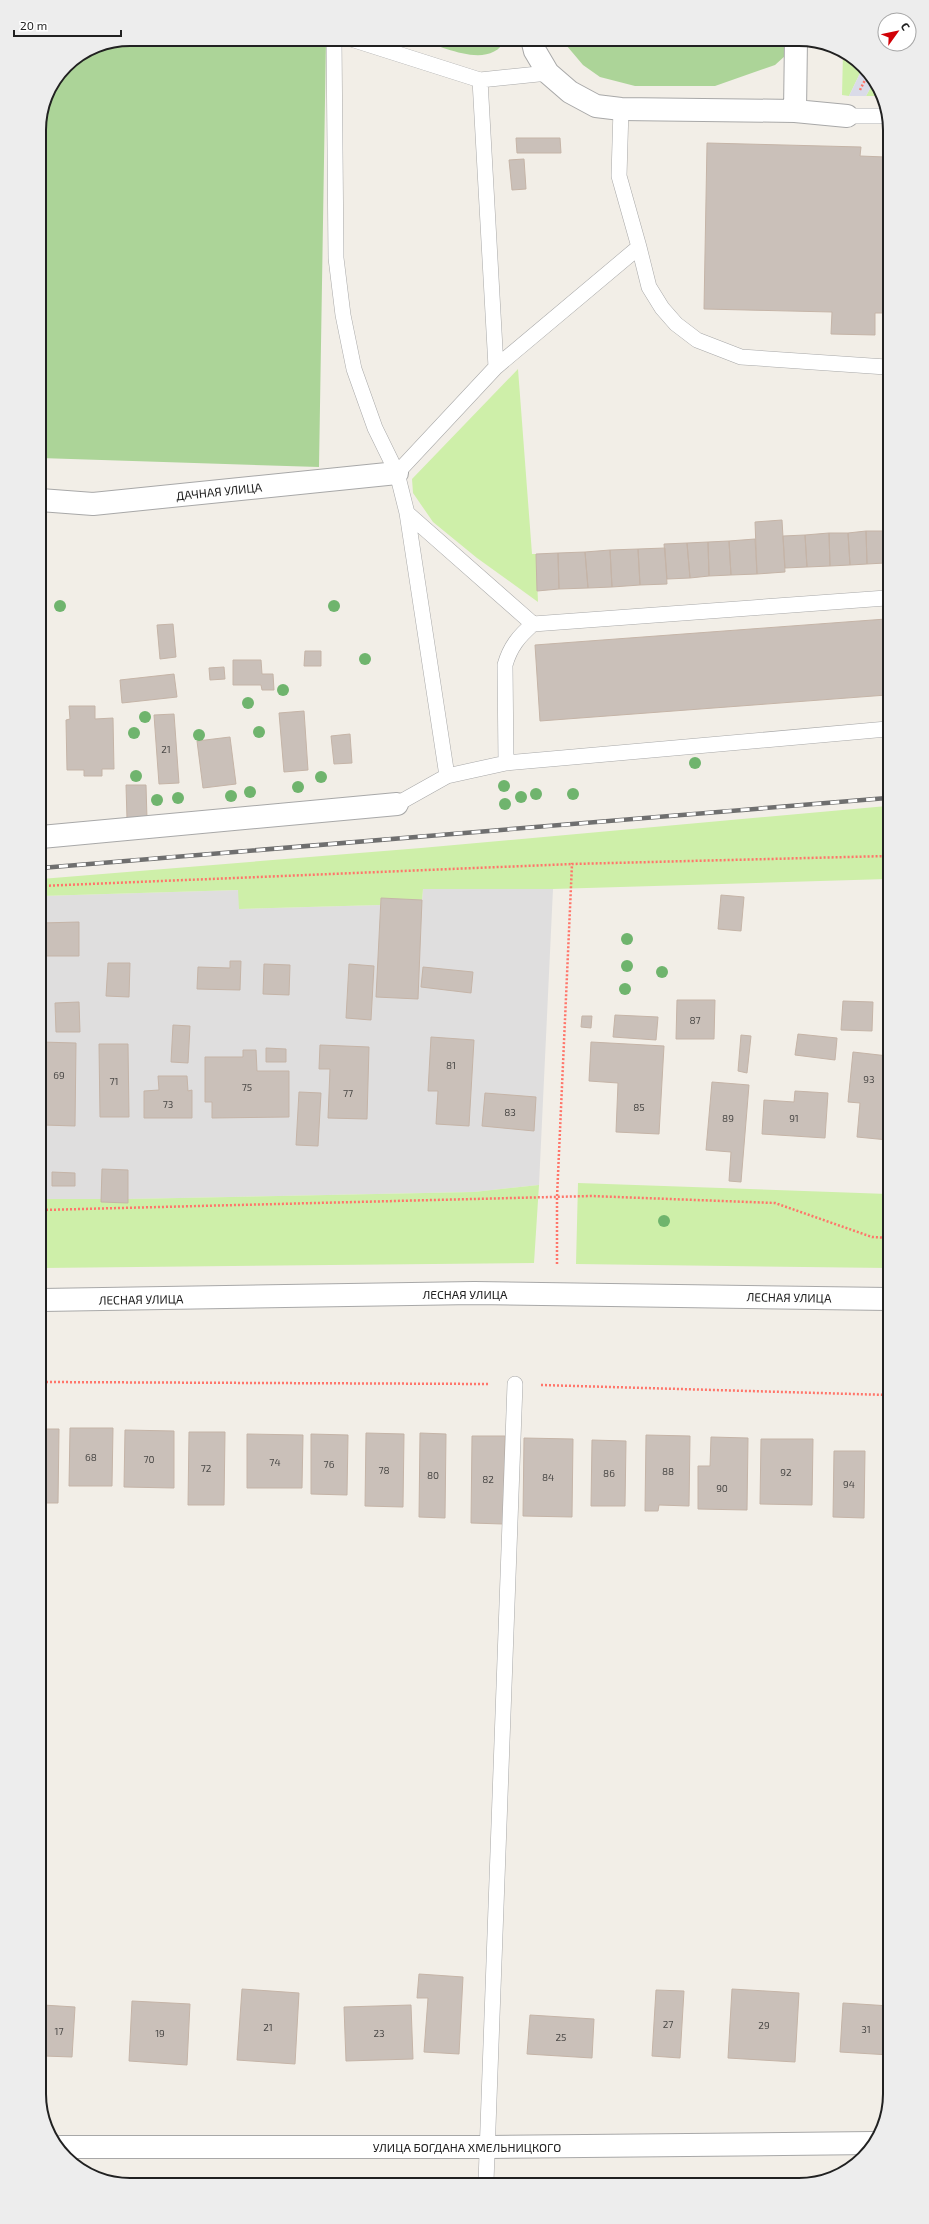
<svg xmlns="http://www.w3.org/2000/svg" width="929" height="2224" viewBox="0 0 929 2224" font-family="'Exo 2',sans-serif">
  <style>
    .residential { fill: #dfdede }
    .grass { fill: #ceefa9 }
    .forest { fill: #acd498 }
    .plaza { fill: #dadbe8 }
    .building { fill: #cac0b9; stroke: #c5b4a7 }
    .lines { fill: none; stroke-linecap: round; stroke-linejoin: round }
    .service-casing { stroke: #a8a8a8; stroke-width: 16 }
    .minor-casing { stroke: #a8a8a8; stroke-width: 24 }
    .tertiary-casing { stroke: #a8a8a8; stroke-width: 24 }
    .path { stroke: #ff756a; stroke-width: 2.5; stroke-dasharray: 2 2; stroke-linecap: butt }
    .service { stroke: #fff; stroke-width: 15 }
    .minor { stroke: #fff; stroke-width: 22 }
    .tertiary { stroke: #fff; stroke-width: 22 }
    .rail-casing { stroke: #6f6f6f; stroke-width: 4.5 }
    .rail { stroke: #fff; stroke-width: 3; stroke-dasharray: 9; stroke-linecap: butt }
    .tree { fill: #6fb46d }
    .labels { text-anchor: middle; dominant-baseline: central; stroke-width: 3.5; stroke-linejoin: round; paint-order: stroke }
    .number-label { font-size: 10px; fill: #4b4947 }
    .street-label { font-size: 12px; fill: #212121; stroke: #fff }
    .rim { fill: none; stroke: #212121; stroke-width: 2 }
  </style>
  <rect width="100%" height="100%" fill="#f2eee7"/>
  <path class="residential" d="M 423,889 L 553,889 L 539,1185 L 474,1192 L 128,1199 L 128,1203 L 101,1202 L 101,1199 L 42,1199 L 41,896 L 239,890 L 239,909 L 380,905 L 381,898 L 422,900 Z"/>
  <path class="grass" d="M 843,53 L 855,58 L 862,69 L 849,96 L 842,95 Z
    M 873,83 L 882,96 L 866,96 Z
    M 518,369 L 532,554 L 536,554 L 538,602 L 477,558 L 433,522 L 413,493 L 412,479 Z
    M 887,806 L 887,879 L 553,889 L 423,889 L 422,900 L 381,898 L 380,905 L 239,909 L 238,890 L 41,896 L 41,879 L 421,848 Z
    M 578,1183 L 888,1194 L 888,1268 L 576,1264 Z
    M 539,1185 L 534,1263 L 42,1268 L 42,1199 L 101,1199 L 102,1202 L 128,1203 L 128,1199 L 474,1192 Z"/>
  <path class="forest" d="M 130,39 L 326,39 L 319,467 L 40,458 L 39,124 L 46,95 L 66,65 L 95,46 Z
    M 418,39 L 506,39 C 490,71 444,47 418,39 Z
    M 561,39 L 786,39 L 786,55 L 775,65 L 715,86 L 635,86 L 600,77 L 583,65 Z"/>
  <path class="plaza" d="M 862,69 L 873,83 L 866,96 L 849,96 Z"/>
  <path class="building" d="M 516,138 L 560,138 L 561,153 L 517,153 Z
    M 707,143 L 861,147 L 860,156 L 885,157 L 886,313 L 875,313 L 875,335 L 831,334 L 832,312 L 704,309 Z
    M 524,159 L 526,189 L 512,190 L 509,160 Z
    M 782,520 L 785,572 L 757,574 L 755,522 Z
    M 886,530 L 886,563 L 885,563 L 884,531 Z
    M 866,531 L 867,564 L 850,565 L 848,533 Z
    M 866,531 L 884,531 L 885,563 L 867,564 Z
    M 829,533 L 830,566 L 807,567 L 805,535 Z
    M 829,533 L 848,533 L 850,565 L 830,566 Z
    M 805,535 L 807,567 L 785,568 L 783,536 Z
    M 755,539 L 757,574 L 731,575 L 729,541 Z
    M 729,541 L 731,575 L 709,576 L 708,542 Z
    M 708,542 L 709,576 L 690,578 L 687,543 Z
    M 687,543 L 690,578 L 667,579 L 664,544 Z
    M 665,548 L 667,584 L 640,585 L 638,549 Z
    M 638,549 L 640,585 L 612,587 L 610,550 Z
    M 610,550 L 612,587 L 588,588 L 585,552 Z
    M 585,552 L 588,588 L 559,589 L 558,553 Z
    M 558,553 L 559,589 L 537,591 L 536,554 Z
    M 886,619 L 887,695 L 540,721 L 535,645 Z
    M 173,624 L 176,657 L 160,659 L 157,625 Z
    M 305,651 L 321,651 L 321,666 L 304,666 Z
    M 233,660 L 261,660 L 262,674 L 273,674 L 274,690 L 262,690 L 261,685 L 233,685 Z
    M 224,667 L 225,679 L 210,680 L 209,668 Z
    M 174,674 L 177,697 L 122,703 L 120,680 Z
    M 69,706 L 95,706 L 95,719 L 113,718 L 114,769 L 102,769 L 102,776 L 84,776 L 84,770 L 67,770 L 66,720 L 70,719 Z
    M 304,711 L 308,770 L 284,772 L 279,713 Z
    M 174,714 L 179,783 L 159,784 L 154,715 Z
    M 350,734 L 352,763 L 334,764 L 331,736 Z
    M 230,737 L 236,784 L 203,788 L 197,741 Z
    M 126,785 L 146,785 L 147,819 L 127,819 Z
    M 721,895 L 744,897 L 741,931 L 718,929 Z
    M 381,898 L 422,900 L 418,999 L 376,997 Z
    M 79,922 L 79,956 L 41,956 L 41,923 Z
    M 230,961 L 241,961 L 240,990 L 197,989 L 198,967 L 230,968 Z
    M 108,963 L 130,963 L 129,997 L 106,996 Z
    M 264,964 L 290,965 L 289,995 L 263,994 Z
    M 349,964 L 374,966 L 371,1020 L 346,1018 Z
    M 423,967 L 473,972 L 471,993 L 421,987 Z
    M 677,1000 L 715,1000 L 714,1039 L 676,1039 Z
    M 843,1001 L 873,1002 L 872,1031 L 841,1030 Z
    M 79,1002 L 80,1032 L 56,1032 L 55,1003 Z
    M 615,1015 L 658,1017 L 656,1040 L 613,1037 Z
    M 582,1016 L 592,1016 L 591,1028 L 581,1027 Z
    M 173,1025 L 190,1026 L 188,1063 L 171,1062 Z
    M 798,1034 L 837,1038 L 835,1060 L 795,1055 Z
    M 741,1035 L 751,1036 L 747,1073 L 738,1071 Z
    M 431,1037 L 474,1040 L 469,1126 L 436,1124 L 438,1091 L 428,1091 Z
    M 41,1042 L 76,1043 L 75,1126 L 44,1125 L 44,1106 L 41,1106 Z
    M 591,1042 L 664,1046 L 659,1134 L 616,1132 L 618,1083 L 589,1081 Z
    M 99,1044 L 128,1044 L 129,1117 L 100,1117 Z
    M 320,1045 L 369,1047 L 367,1119 L 328,1118 L 330,1069 L 319,1069 Z
    M 266,1048 L 286,1049 L 286,1062 L 266,1062 Z
    M 243,1050 L 256,1050 L 257,1071 L 289,1071 L 289,1117 L 212,1118 L 212,1102 L 205,1102 L 205,1057 L 243,1057 Z
    M 853,1052 L 888,1056 L 888,1140 L 857,1137 L 860,1103 L 848,1102 Z
    M 158,1076 L 187,1076 L 188,1091 L 192,1090 L 192,1118 L 144,1118 L 144,1091 L 159,1090 Z
    M 712,1082 L 749,1085 L 741,1182 L 729,1181 L 731,1152 L 706,1150 Z
    M 795,1091 L 828,1093 L 825,1138 L 762,1134 L 764,1100 L 794,1102 Z
    M 299,1092 L 321,1093 L 318,1146 L 296,1145 Z
    M 485,1093 L 536,1097 L 534,1131 L 482,1126 Z
    M 102,1169 L 128,1170 L 128,1203 L 101,1202 Z
    M 52,1172 L 75,1173 L 75,1186 L 52,1186 Z
    M 888,1198 L 888,1227 L 886,1227 Z
    M 70,1428 L 113,1428 L 112,1486 L 69,1486 Z
    M 42,1429 L 59,1429 L 58,1503 L 42,1503 Z
    M 125,1430 L 174,1431 L 174,1488 L 124,1487 Z
    M 189,1432 L 225,1432 L 224,1505 L 188,1505 Z
    M 366,1433 L 404,1434 L 403,1507 L 365,1506 Z
    M 420,1433 L 446,1434 L 445,1518 L 419,1517 Z
    M 247,1434 L 303,1435 L 302,1488 L 247,1488 Z
    M 311,1434 L 348,1435 L 347,1495 L 311,1494 Z
    M 646,1435 L 690,1436 L 689,1506 L 659,1505 L 658,1511 L 645,1511 Z
    M 472,1436 L 505,1436 L 503,1524 L 471,1523 Z
    M 711,1437 L 748,1438 L 747,1510 L 698,1509 L 698,1466 L 710,1466 Z
    M 524,1438 L 573,1439 L 572,1517 L 523,1516 Z
    M 761,1439 L 813,1439 L 812,1505 L 760,1504 Z
    M 592,1440 L 626,1441 L 625,1506 L 591,1506 Z
    M 834,1451 L 865,1451 L 864,1518 L 833,1517 Z
    M 419,1974 L 463,1977 L 459,2054 L 424,2052 L 428,1998 L 417,1998 Z
    M 242,1989 L 299,1993 L 295,2064 L 237,2060 Z
    M 732,1989 L 799,1993 L 795,2062 L 728,2058 Z
    M 656,1990 L 684,1991 L 680,2058 L 652,2056 Z
    M 132,2001 L 190,2004 L 187,2065 L 129,2061 Z
    M 843,2003 L 890,2006 L 890,2055 L 840,2052 Z
    M 43,2005 L 75,2007 L 72,2057 L 44,2056 Z
    M 411,2005 L 413,2059 L 346,2061 L 344,2007 Z
    M 530,2015 L 594,2019 L 592,2058 L 527,2054 Z"/>
  <g class="lines">
    <defs>
      <path id="service" d="M 334,39 L 336,258 L 343,315 L 354,369 L 375,428 L 397,473 L 407,513 L 533,624 C 519,636 510,647 505,665 L 506,763 L 447,776 L 397,804
        M 351,39 L 480,80 L 548,73
        M 621,109 L 619,176 L 639,247
        M 847,116 L 885,116
        M 496,367 L 639,247 L 649,287 L 662,308 L 676,324 L 697,340 L 741,357 L 886,367
        M 397,473 L 496,367 L 480,80
        M 407,513 L 447,776
        M 533,624 L 886,598
        M 506,763 L 887,729
        M 486,2182 L 515,1384"/>
      <path id="minor" d="M 532,39 L 535,51 L 548,73 L 570,92 L 596,106 L 621,109 L 795,111 L 847,116
        M 795,111 L 796,39
        M 40,500 L 93,504 L 397,473
        M 41,837 L 397,804
        M 61,2147 L 488,2147 L 873,2143"/>
      <path id="tertiary" d="M 42,1300 L 474,1293 L 888,1299"/>
    </defs>
    <use href="#service" class="service-casing"/>
    <use href="#minor" class="minor-casing"/>
    <use href="#tertiary" class="tertiary-casing"/>
    <path class="path" d="M 860,90 L 867,76
      M 41,886 L 572,864
      M 42,1210 L 591,1196 L 775,1203 L 872,1237 L 888,1238
      M 557,1264 L 557,1197 L 572,864 L 887,856
      M 42,1382 L 488,1384
      M 541,1385 L 888,1395"/>
    <use href="#service" class="service"/>
    <use href="#minor" class="minor"/>
    <use href="#tertiary" class="tertiary"/>
    <defs>
      <path id="rail" d="M 41,868 L 887,798"/>
    </defs>
    <use href="#rail" class="rail-casing"/>
    <use href="#rail" class="rail"/>
  </g>
  <g class="tree">
    <circle cx="60" cy="606" r="6"/>
    <circle cx="334" cy="606" r="6"/>
    <circle cx="365" cy="659" r="6"/>
    <circle cx="283" cy="690" r="6"/>
    <circle cx="248" cy="703" r="6"/>
    <circle cx="145" cy="717" r="6"/>
    <circle cx="259" cy="732" r="6"/>
    <circle cx="134" cy="733" r="6"/>
    <circle cx="199" cy="735" r="6"/>
    <circle cx="695" cy="763" r="6"/>
    <circle cx="136" cy="776" r="6"/>
    <circle cx="321" cy="777" r="6"/>
    <circle cx="504" cy="786" r="6"/>
    <circle cx="298" cy="787" r="6"/>
    <circle cx="250" cy="792" r="6"/>
    <circle cx="536" cy="794" r="6"/>
    <circle cx="573" cy="794" r="6"/>
    <circle cx="231" cy="796" r="6"/>
    <circle cx="521" cy="797" r="6"/>
    <circle cx="178" cy="798" r="6"/>
    <circle cx="157" cy="800" r="6"/>
    <circle cx="505" cy="804" r="6"/>
    <circle cx="627" cy="939" r="6"/>
    <circle cx="627" cy="966" r="6"/>
    <circle cx="662" cy="972" r="6"/>
    <circle cx="625" cy="989" r="6"/>
    <circle cx="664" cy="1221" r="6"/>
  </g>
  <g class="labels">
    <g class="number-label">
      <text x="166" y="749">21</text>
      <text x="695" y="1020">87</text>
      <text x="451" y="1065">81</text>
      <text x="59" y="1075">69</text>
      <text x="869" y="1079">93</text>
      <text x="114" y="1081">71</text>
      <text x="247" y="1087">75</text>
      <text x="348" y="1093">77</text>
      <text x="168" y="1104">73</text>
      <text x="639" y="1107">85</text>
      <text x="510" y="1112">83</text>
      <text x="728" y="1118">89</text>
      <text x="794" y="1118">91</text>
      <text x="91" y="1457">68</text>
      <text x="149" y="1459">70</text>
      <text x="275" y="1462">74</text>
      <text x="329" y="1464">76</text>
      <text x="206" y="1468">72</text>
      <text x="384" y="1470">78</text>
      <text x="668" y="1471">88</text>
      <text x="786" y="1472">92</text>
      <text x="609" y="1473">86</text>
      <text x="433" y="1475">80</text>
      <text x="548" y="1477">84</text>
      <text x="488" y="1479">82</text>
      <text x="849" y="1484">94</text>
      <text x="722" y="1488">90</text>
      <text x="668" y="2024">27</text>
      <text x="764" y="2025">29</text>
      <text x="268" y="2027">21</text>
      <text x="866" y="2029">31</text>
      <text x="59" y="2031">17</text>
      <text x="160" y="2033">19</text>
      <text x="379" y="2033">23</text>
      <text x="561" y="2037">25</text>
    </g>
    <g class="street-label">
      <text transform="translate(219 491) rotate(-6)">ДАЧНАЯ УЛИЦА</text>
      <text x="465" y="1294">ЛЕСНАЯ УЛИЦА</text>
      <text transform="translate(789 1297) rotate(1)">ЛЕСНАЯ УЛИЦА</text>
      <text transform="translate(141 1299) rotate(-1)">ЛЕСНАЯ УЛИЦА</text>
      <text x="467" y="2147">УЛИЦА БОГДАНА ХМЕЛЬНИЦКОГО</text>
    </g>
  </g>
  <path d="M0 0H929V2224H0ZM130 46H799A84 84 0 0 1 883 130V2094A84 84 0 0 1 799 2178H130A84 84 0 0 1 46 2094V130A84 84 0 0 1 130 46Z" fill="#ededed" fill-rule="evenodd"/>
  <path class="rim" d="M130 46H799A84 84 0 0 1 883 130V2094A84 84 0 0 1 799 2178H130A84 84 0 0 1 46 2094V130A84 84 0 0 1 130 46Z"/>
  <g transform="translate(897 32) rotate(57)"><circle r="19" fill="#ffffff" stroke="#a6a6a6"/>
  <path d="M0-3L7 15L0 10L-7 15Z" fill="#d10006"/>
  <text y="-6" font-size="11" font-weight="bold" text-anchor="middle" fill="#212121">С</text>
  </g>
  <path d="M14 30v6h107v-6" fill="none" stroke="#212121" stroke-width="2"/>
  <text x="20" y="30" font-size="12" fill="#212121" stroke="#ffffff" stroke-width="3" paint-order="stroke">20 m</text>
</svg>
